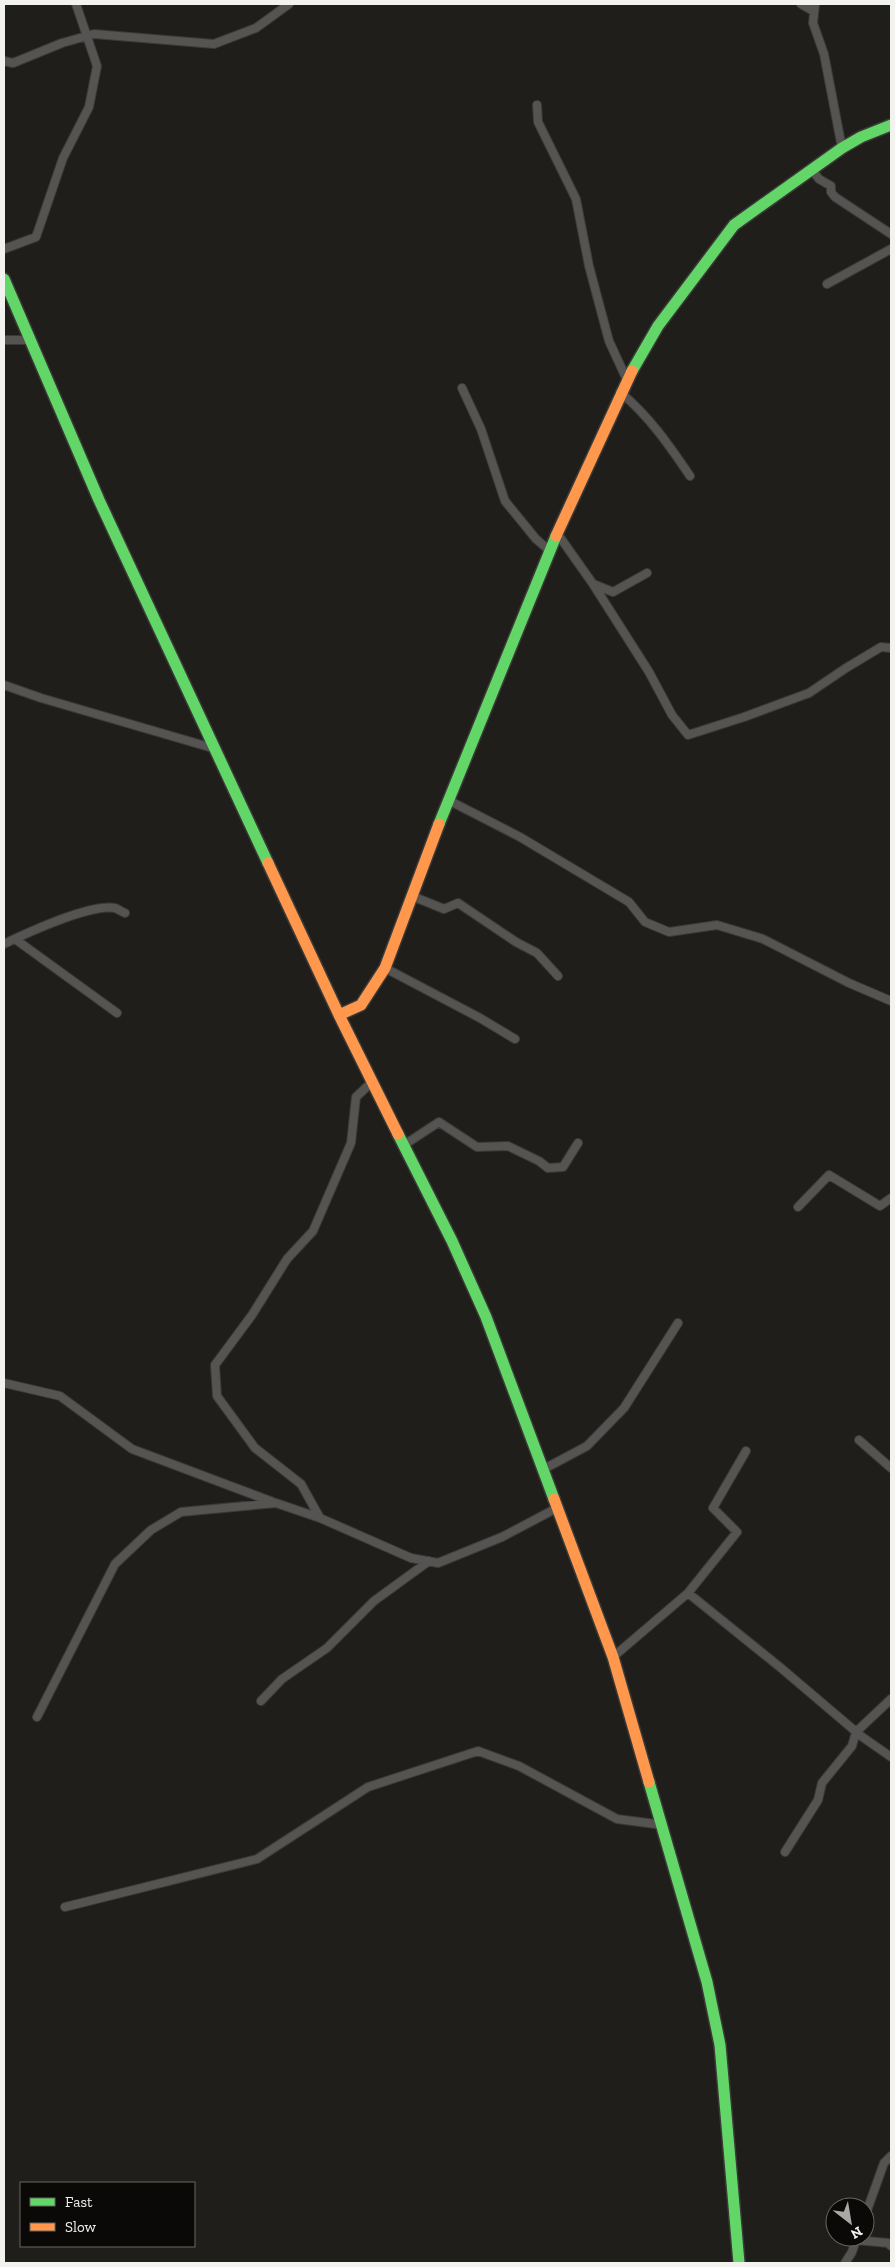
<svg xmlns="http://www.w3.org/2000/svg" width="895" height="2267" viewBox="0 0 895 2267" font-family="'Zilla Slab',serif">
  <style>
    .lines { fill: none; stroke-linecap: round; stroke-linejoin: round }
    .street-casing { stroke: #3a3a38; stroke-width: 10 }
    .fast-casing { stroke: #3a3a38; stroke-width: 14 }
    .slow-casing { stroke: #3a3a38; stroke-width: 14 }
    .street { stroke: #555452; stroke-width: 8 }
    .fast { stroke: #63d668; stroke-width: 11 }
    .slow { stroke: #ff974d; stroke-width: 11 }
  </style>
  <rect width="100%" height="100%" fill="#1f1e1b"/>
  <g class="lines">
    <defs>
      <path id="street" d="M 801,4 L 813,11
        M 815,4 L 813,23 L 824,54 L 842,148
        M 4,61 L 13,63 L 62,43 L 94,34 L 214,44 L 256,28 L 289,4
        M 537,105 L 538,122 L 576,199 L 589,266 L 609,341 L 627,380
        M 812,170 L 819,179 L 831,186 L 831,192 L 835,197 L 891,234
        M 4,249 L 36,237 L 63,158 L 89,107 L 97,66 L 76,4
        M 827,284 L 891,249
        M 4,340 L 29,340
        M 462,388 L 481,429 L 505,501 L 536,539 L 550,551
        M 620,392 C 649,416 669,445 690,476
        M 557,533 L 593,584 L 613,592 L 647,573
        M 593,584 L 649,672 L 672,715 L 688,735 L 744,717 L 809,693 L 846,668 L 881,647 L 891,648
        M 4,685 L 41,698 L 216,749
        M 448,800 L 520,837 L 629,902 L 645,922 L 669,932 L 717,925 L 763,939 L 849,983 L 891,1001
        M 412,896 L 444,909 L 458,903 L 516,942 L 537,953 L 558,976
        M 15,939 L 117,1013
        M 4,944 C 27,933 90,904 115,908 C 118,909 122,912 125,913
        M 385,968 L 480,1018 L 515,1039
        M 373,1081 L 356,1097 L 351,1143 L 313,1231 L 287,1259 L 252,1315 L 215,1365 L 217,1396 L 255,1448 L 301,1484 L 320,1518 L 411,1558 L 438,1563 L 502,1537 L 557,1508
        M 404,1145 L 439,1122 L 477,1147 L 508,1146 L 539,1161 L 548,1168 L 563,1167 L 578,1143
        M 798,1207 L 829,1175 L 880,1206 L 891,1198
        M 4,1383 L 60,1396 L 132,1449 L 273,1502
        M 859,1440 L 891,1468
        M 542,1470 L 587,1446 L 624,1408 L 678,1323
        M 688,1593 L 737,1532 L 713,1508 L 746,1451
        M 613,1657 L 688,1593 L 781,1668 L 861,1736 L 891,1757
        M 261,1701 L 282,1679 L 327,1648 L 374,1601 L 429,1561
        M 37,1717 L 115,1564 L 151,1530 L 181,1512 L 276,1503 L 320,1518
        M 785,1852 L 818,1800 L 822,1783 L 852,1746 L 856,1732 L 891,1699
        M 65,1907 L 257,1859 L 368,1787 L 478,1751 L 519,1766 L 617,1819 L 663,1825
        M 865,2216 L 884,2163 L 891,2156
        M 856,2240 L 888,2243 L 891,2246
        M 845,2263 L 852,2252 L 857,2237"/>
      <path id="fast" d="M 4,279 L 99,500 L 268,863
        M 632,371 L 658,326 L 734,225 L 842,148 L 861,137 L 891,125
        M 439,824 L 556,536
        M 398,1134 L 452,1241 L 486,1317 L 554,1499
        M 649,1782 L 707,1982 L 720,2045 L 739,2263"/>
      <path id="slow" d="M 556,536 L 632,371
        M 268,863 L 339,1015 L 398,1134
        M 339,1015 L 361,1005 L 385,968 L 439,824
        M 554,1499 L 613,1657 L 649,1782"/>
    </defs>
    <use href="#street" class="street-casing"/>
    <use href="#fast" class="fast-casing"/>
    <use href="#slow" class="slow-casing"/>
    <use href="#street" class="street"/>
    <use href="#fast" class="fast"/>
    <use href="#slow" class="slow"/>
  </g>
  <rect width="895" height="2267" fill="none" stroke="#f2f2ee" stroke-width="10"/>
  <rect x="20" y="2182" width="175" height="65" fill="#0a0907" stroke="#676663"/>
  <rect x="30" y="2198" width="25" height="8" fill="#63d668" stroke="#676663"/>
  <text x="65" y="2207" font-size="15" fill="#f2f2ee">Fast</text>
  <rect x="30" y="2223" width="25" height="8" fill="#ff974d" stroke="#676663"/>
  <text x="65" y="2232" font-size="15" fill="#f2f2ee">Slow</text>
  <g transform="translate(850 2222) rotate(149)"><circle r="24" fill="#0a0907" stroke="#676663"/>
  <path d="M0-4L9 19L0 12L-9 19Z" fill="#a8a8a4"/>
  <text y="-8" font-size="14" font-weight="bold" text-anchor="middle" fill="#f2f2ee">N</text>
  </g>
</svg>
